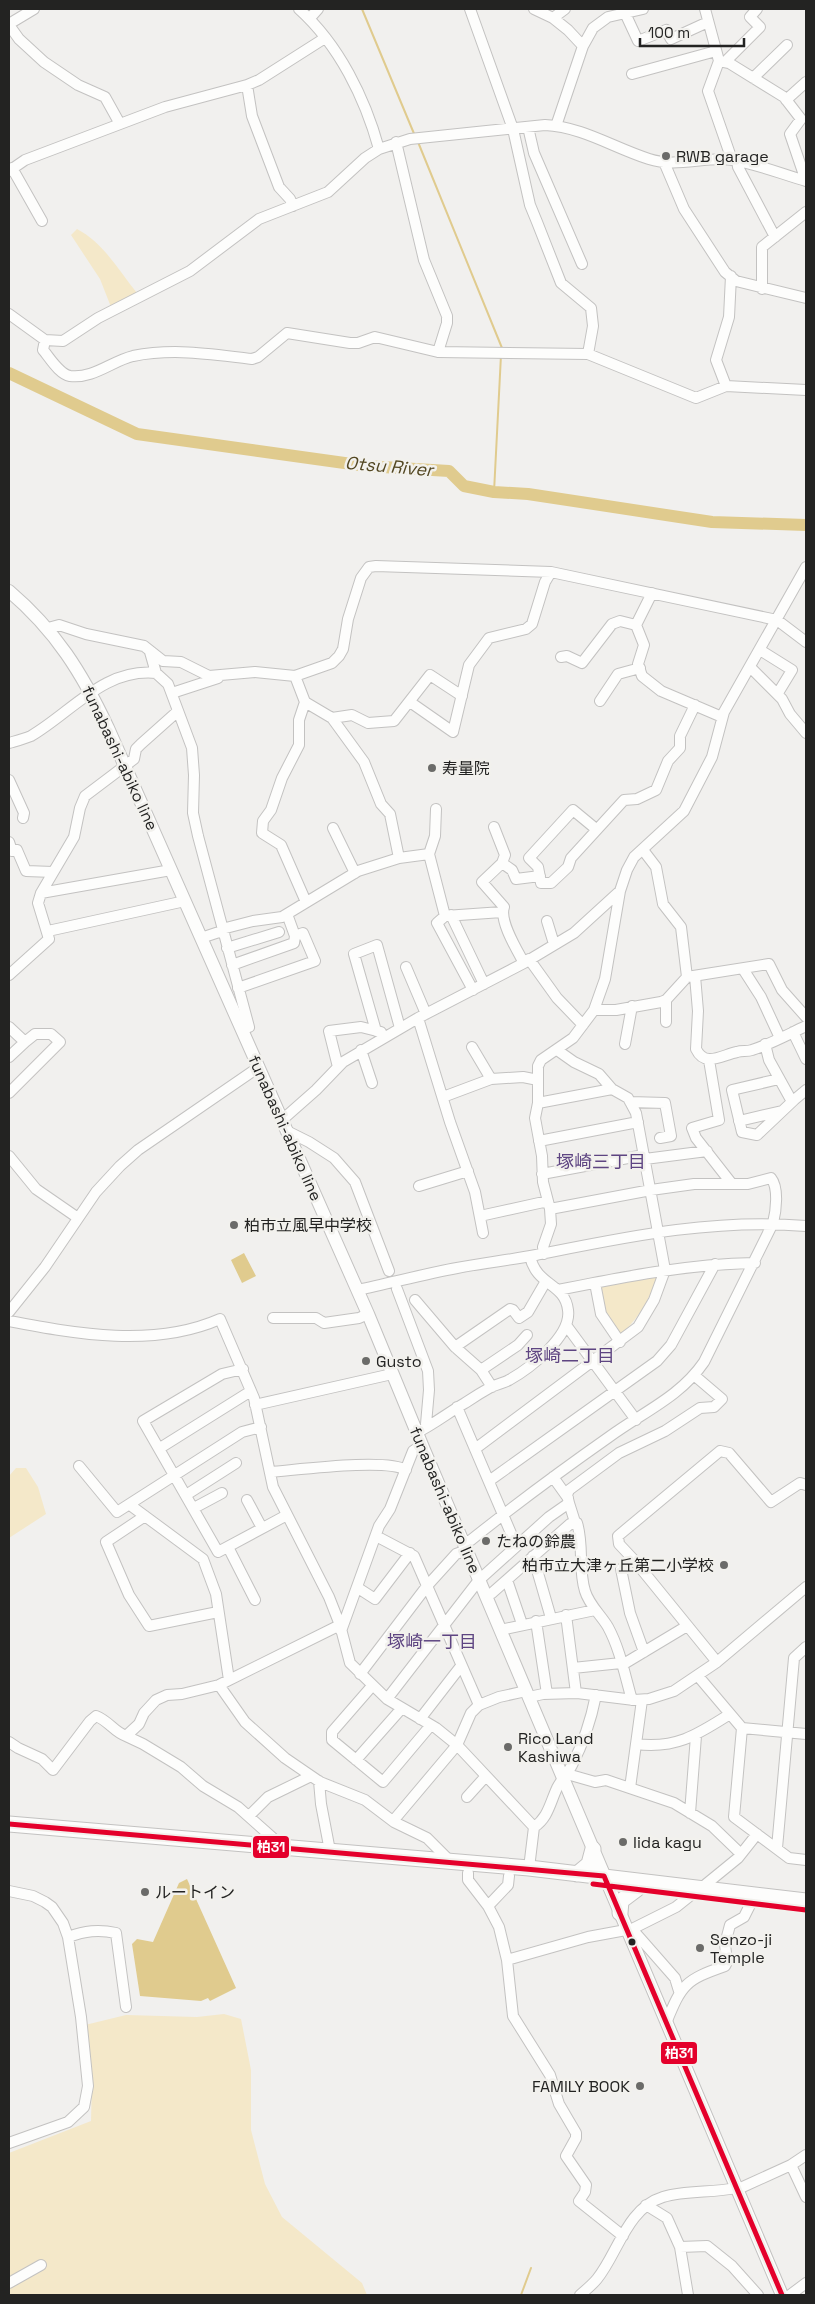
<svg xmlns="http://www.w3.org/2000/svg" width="815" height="2304" viewBox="0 0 815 2304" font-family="'Space Grotesk','Noto Sans JP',sans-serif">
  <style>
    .green { fill: #f4e8c9 }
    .water { fill: #e0cb8e }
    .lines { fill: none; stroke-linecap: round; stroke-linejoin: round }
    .stream { stroke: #e0cb8e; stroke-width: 2 }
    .river { stroke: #e0cb8e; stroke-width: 12 }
    .minor-casing { stroke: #c3c2c1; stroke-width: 12 }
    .major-casing { stroke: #c3c2c1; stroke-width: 14 }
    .highway-casing { stroke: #c3c2c1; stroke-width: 17 }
    .minor { stroke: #fdfdfc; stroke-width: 10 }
    .major { stroke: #fdfdfc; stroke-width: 12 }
    .highway { stroke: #fdfdfc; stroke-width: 15 }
    .bus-1-casing { stroke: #f2f1ed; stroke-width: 9 }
    .bus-1 { stroke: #e4002b; stroke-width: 5 }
    .poi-dot { fill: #6b6b69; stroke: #f2f1ed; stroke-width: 2 }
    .bus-dot { fill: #232322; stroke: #f2f1ed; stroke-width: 2 }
    .labels { text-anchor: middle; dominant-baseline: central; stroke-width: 5; stroke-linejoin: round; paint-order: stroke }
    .poi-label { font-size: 16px; fill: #232322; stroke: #f2f1ed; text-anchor: start }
    .street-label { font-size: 16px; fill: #232322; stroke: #f2f1ed }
    .water-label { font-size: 18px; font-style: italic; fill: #534722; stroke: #f2f1ed }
    .neighbourhood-label { font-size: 18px; fill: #5e4582; stroke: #f2f1ed }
    .line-badge { stroke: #f2f1ed; stroke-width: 2 }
    .badge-label { font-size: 14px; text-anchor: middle; font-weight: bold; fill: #fff }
  </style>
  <rect width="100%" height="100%" fill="#f1f0ee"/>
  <path class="green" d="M 77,229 C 104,243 118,270 137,293 L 111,307 L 100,279 L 71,235 Z
    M 658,1276 C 648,1302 640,1316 620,1336 L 602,1314 L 597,1286 Z
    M 16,1468 L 26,1468 L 38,1487 L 46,1514 L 9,1538 L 9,1476 Z
    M 224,2014 L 241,2019 L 251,2070 L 251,2130 L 265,2184 L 282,2217 L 362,2283 L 367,2295 L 9,2295 L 9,2153 L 91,2121 L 92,2079 L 85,2025 L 126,2015 L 197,2017 Z"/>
  <path class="water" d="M 244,1253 L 256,1276 L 242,1283 L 231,1260 Z
    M 187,1879 L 236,1988 L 210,2001 L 208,1998 L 201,2001 L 140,1996 L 132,1944 L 137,1939 L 153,1942 L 179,1883 Z"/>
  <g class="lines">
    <path class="stream" d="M 362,9 L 415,136
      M 418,142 L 502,348
      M 494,492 L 501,355
      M 521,2295 L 531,2268"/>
    <path class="river" d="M 9,373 L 137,434 L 366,466 L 449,471 L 464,486 L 494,492 L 528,494 L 712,522 L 806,525"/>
    <defs>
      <path id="minor" d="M 299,9 C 339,45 365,98 379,149
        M 470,9 L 513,129 L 530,205 L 537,222 L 561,283 L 591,308 L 593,326 L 588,354
        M 534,9 L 553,18 L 568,30 L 583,46
        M 705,9 L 719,61 L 708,91 L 732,160
        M 625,13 L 638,41 L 666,30 L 671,39 L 708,22
        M 310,18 L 318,9
        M 553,18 L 565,9
        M 9,24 L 34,9
        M 9,25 L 19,39 L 44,62 L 78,85 L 105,97 L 120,124
        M 719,61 L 729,63 L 784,97 L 801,119 L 790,134 L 806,181
        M 725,62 L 760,27 L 750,17 L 757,9
        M 632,74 L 716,51
        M 753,78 L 787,45
        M 247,85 L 252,116 L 279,187 L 290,199 L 293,206
        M 786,100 L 806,82
        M 556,126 L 583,46 L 593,28 L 608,17 L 643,9
        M 528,127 L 534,153 L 582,264
        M 396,142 L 424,260 L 447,316 L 447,323 L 438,352
        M 737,161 L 738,167 L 775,237
        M 664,162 L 684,209 L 725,272 L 736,281 L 806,298
        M 12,168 L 42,221
        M 9,171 L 25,160 L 165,107 L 247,85 L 259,80 L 325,38
        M 762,289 L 762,247 L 806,212
        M 9,314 L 45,340 L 63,341 L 98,318 L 190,271 L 259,219 L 328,192 L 365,158 L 379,149 L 410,139 L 545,125 C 583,127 614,148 649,159 C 676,168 706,156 733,160 C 757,164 782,174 806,181
        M 45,340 L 43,350 C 50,358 59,374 70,376 C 93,379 112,361 133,356 C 173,348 212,354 252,359 L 258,357 L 287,333 L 350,343 L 358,343 L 375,337 L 438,352 L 588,354 L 696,398 L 726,386 L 806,390
        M 726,386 L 716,360 L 729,317 L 731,276
        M 652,593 L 636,625 L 644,645 L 638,664 L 642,676 L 661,691 L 722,717
        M 48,628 L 59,625 L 86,634 L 144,646 L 163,661 L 181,662 L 209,676 L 255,672 L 295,676 L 332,663 L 339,656 L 343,649 L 348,619 L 361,578 L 369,567 L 376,566 L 551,572 L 777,620 L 806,642
        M 760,650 L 792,670 L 778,693
        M 150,652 L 156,673 L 168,684 L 192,748 L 194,775 L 193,813 L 198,836 L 249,1027 L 242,1030
        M 561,657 L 567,656 L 582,663 L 612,624 L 620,621 L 636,625
        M 751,668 L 782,699 L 790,714 L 806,733
        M 295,676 L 305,702 L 332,718 L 364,762 L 381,804 L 390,814 L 399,858
        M 172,693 L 218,678
        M 600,701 L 618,674 L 640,668
        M 305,702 L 299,720 L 299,745 L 282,778 L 271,810 L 263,821 L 262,833 L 281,845 L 306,902
        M 410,702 L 453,732 L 469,665 L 489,638 L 526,629 L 532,624 L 545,582 L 551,572
        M 332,718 L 352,715 L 368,723 L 394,721 L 430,675 L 462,696
        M 9,743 C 16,741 24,739 31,736 C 72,712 104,668 156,673
        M 9,780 L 24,813 L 23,818
        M 436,809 L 435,836 L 429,854 L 445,916 L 502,912
        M 494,827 L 505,855 L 502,863 L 482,882 L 504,907 C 499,921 517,950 524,963
        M 333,828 L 355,873
        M 596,829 L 573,810 L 529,858 L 538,867 L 541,883 L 551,883 L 568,867 L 571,858 L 624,800 L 637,799 L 656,790 L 668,761 L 680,748 L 680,736 L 695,705
        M 9,842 L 12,851 L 17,850 L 26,871 L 53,872
        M 643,850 L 656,867 L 663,904 L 681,927 L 687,977
        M 502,863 L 512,870 L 516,879 L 540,876
        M 41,893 L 171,870
        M 451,915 L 484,984
        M 445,916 L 437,923 L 473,990
        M 547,921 L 554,944
        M 222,929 L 253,921 L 282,917 L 358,871 L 399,858 L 429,854
        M 48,931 L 185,901
        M 201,938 L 222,931
        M 227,948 L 279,932
        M 529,959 L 557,998 L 583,1025
        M 232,965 L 294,943 L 295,936
        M 406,967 L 426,1014
        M 743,969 L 761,997 L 780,1038
        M 9,975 L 49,939 L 38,903 L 41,893 L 74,837 L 80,808 L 85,796 L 134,759 L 136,749 L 141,744 L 178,711
        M 695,976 L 698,1011 L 696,1049 C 705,1068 722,1055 737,1052 C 742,1050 747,1052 752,1050 C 771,1044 789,1034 806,1026
        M 238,988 L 315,961 L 303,933 L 295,936 L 287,914
        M 666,1000 L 666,1022
        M 594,1010 L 605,979 L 620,891 L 627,870 L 634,857 L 684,811 L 712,757 L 724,712 L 806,567
        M 418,1018 L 450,1122 L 475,1192 L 483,1233
        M 9,1027 L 25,1042 L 35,1034 L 51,1034 L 60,1042 L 9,1093
        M 376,1031 L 354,954 L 377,945 L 400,1028
        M 793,1032 L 806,1059
        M 625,1044 L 632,1006
        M 765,1044 L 769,1060 L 790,1098 L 794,1100 L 806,1090
        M 472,1047 L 491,1079
        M 361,1050 L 372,1083
        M 9,1057 L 25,1042
        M 709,1060 L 719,1120 L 692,1128 L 696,1138 L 732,1184
        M 338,1067 L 329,1031 L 361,1027 L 381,1032
        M 779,1079 L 732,1090 L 742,1132 L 757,1135 L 794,1100
        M 443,1097 L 491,1079 L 523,1077 L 538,1080
        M 630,1102 L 665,1103 L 671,1136 L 660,1138
        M 538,1103 L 612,1089
        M 282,1120 L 316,1090 L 343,1062 L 418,1018 L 524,963 L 574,933 L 620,891
        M 739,1121 L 782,1111
        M 287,1131 L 309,1142 L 334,1158 L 355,1182 L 389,1271
        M 539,1141 L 638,1122
        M 9,1156 L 36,1189 L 78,1218
        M 645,1159 L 707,1151
        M 542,1174 L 644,1155
        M 419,1186 L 468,1171
        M 480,1216 L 548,1201
        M 544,1254 L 543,1247 L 551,1224 L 550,1209 L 543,1182 L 542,1156 L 535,1118 L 538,1103 L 538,1066 L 541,1060 L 573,1038 L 594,1010 L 616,1010 L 661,1002 L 666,1000 L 687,977 L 769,964 L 782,990 L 806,1017
        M 595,1283 L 601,1314 L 620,1342
        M 397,1289 L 428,1371 L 429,1390 L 426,1424 L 428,1426
        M 357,1290 C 391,1283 424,1274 457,1268 C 483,1263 510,1260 536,1255 C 626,1237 714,1218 806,1226
        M 558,1290 C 623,1277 688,1264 755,1263
        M 415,1300 L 455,1347 L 481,1370 L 492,1387
        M 9,1312 L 45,1267 L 96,1192 L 120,1166 L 138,1150 L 259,1067
        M 273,1318 L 316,1318 L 324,1323 L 359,1318 L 368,1314
        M 9,1321 C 77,1334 154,1348 220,1319 L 254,1398 L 273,1487 L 329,1597 L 340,1625 L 350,1663 L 387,1699 L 436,1728 L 457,1745 L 534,1827 L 529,1868
        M 566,1325 L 636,1420
        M 455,1347 L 510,1309 L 513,1310 L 519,1318 L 528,1312 L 546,1281
        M 243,1369 L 222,1374 L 143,1421 L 218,1552 L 287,1515
        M 481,1370 L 518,1345 L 527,1335
        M 255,1405 L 392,1374
        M 457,1407 L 516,1545
        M 416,1433 C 433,1425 449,1412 465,1403 C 474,1397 482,1392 491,1387 C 497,1384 504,1383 509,1380 C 529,1369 572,1336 568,1310 C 565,1283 536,1286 530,1256
        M 160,1448 L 251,1391
        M 475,1449 L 638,1327 L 654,1300 L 665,1270 L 636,1113 L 628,1098 L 612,1089 L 599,1074 L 574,1062 L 557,1050
        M 79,1466 L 117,1512 L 242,1432 L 261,1427
        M 270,1472 C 297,1470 386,1458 406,1470
        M 553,1477 L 568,1498
        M 489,1481 L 657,1361 L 671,1345 L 715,1264
        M 186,1495 L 236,1463
        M 247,1500 L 262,1528
        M 569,1503 L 575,1522
        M 130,1505 L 203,1559 L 216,1594 L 229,1680
        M 194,1508 L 222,1493
        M 145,1516 L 106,1542 L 129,1595 L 149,1626 L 218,1612
        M 376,1536 L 414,1556 L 479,1705
        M 463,1543 L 471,1540 C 516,1504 562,1470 609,1437 C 643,1412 680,1397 704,1362 L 773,1223 C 776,1211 779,1188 771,1178 L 748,1184 L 694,1184 L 651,1190 L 550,1209
        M 228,1547 L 255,1600
        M 533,1556 L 551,1618
        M 634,1560 L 619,1544 L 618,1536 L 720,1451 L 729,1453 L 771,1502 L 800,1483 L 806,1485
        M 507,1580 L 522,1624
        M 358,1588 L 375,1599 L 410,1553
        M 486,1596 L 492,1593 L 570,1524 L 577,1523 C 584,1545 578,1569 585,1591 C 589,1605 601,1615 608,1627 C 620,1649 625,1676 632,1700
        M 566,1615 L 576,1693
        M 536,1621 L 547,1694
        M 500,1630 L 595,1610
        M 341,1631 L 379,1526 L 390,1509 L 413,1451 L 422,1445
        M 644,1652 L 630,1613 L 621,1569 L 634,1560 L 717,1662
        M 622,1665 L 687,1626
        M 573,1668 L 621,1663
        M 360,1674 L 427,1586 L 456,1554 L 467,1550
        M 698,1676 L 742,1728 L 806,1734
        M 219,1685 L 245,1722 L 285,1758 L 320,1782 L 365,1800 L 394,1822 L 427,1838 L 451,1862
        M 372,1686 L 332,1732 L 332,1740 L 383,1782 L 431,1725
        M 529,1697 L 543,1694 L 577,1693 L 634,1700 L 649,1699 L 674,1691 L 717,1662 L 806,1587
        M 387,1699 L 479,1580 L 549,1517 L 569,1503 L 567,1495 L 569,1490 L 619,1453 L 665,1431 L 700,1408 L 714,1407 L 722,1399 L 695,1376
        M 420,1719 L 461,1666
        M 742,1728 L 734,1817 L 789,1858 L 806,1860
        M 126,1736 L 143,1744 L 181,1767 L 203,1786 L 238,1807 L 274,1839 L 273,1847
        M 9,1742 L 18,1748 L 42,1759 L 53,1770 L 90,1721 L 96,1716 C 109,1721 114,1732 126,1736 L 139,1724 L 144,1713 L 156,1700 L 167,1695 L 182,1694 L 219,1685 L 340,1625
        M 636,1744 C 676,1749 697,1735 730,1714
        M 356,1760 L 402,1708
        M 567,1774 L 595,1782 L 606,1780 L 674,1803 L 712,1826 L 741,1854
        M 319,1781 L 321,1804 L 330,1851
        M 630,1788 L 642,1700
        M 467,1797 L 486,1776
        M 690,1813 L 696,1736
        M 249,1816 L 268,1797 L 311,1776
        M 393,1821 L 457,1745 L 471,1713 L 479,1705 L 499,1697 L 526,1691
        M 534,1827 C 548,1818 550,1803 557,1788 C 561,1780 568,1773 572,1765 C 584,1742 591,1720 596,1695
        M 777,1848 L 794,1658 L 806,1647
        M 468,1873 L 468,1880 L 488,1906
        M 509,1876 L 508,1885 L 488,1906 L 499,1927 L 507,1960 L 513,2016 L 550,2075 L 559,2104 L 576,2133 L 576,2138 L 566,2156 L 586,2185 L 585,2192 L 579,2201 L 623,2236
        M 700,1889 L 738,1858 L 757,1834
        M 9,1891 L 33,1896 L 45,1902 L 52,1907 L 63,1923 L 68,1937 L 81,2017 L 88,2086 L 84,2107 L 68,2122 L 9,2143
        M 632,1929 L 675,1978 L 679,1991
        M 628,1931 L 676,1907 L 691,1895
        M 68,1937 C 85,1931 98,1929 116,1933 L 126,2007
        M 507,1960 L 588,1937 L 626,1930
        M 666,2023 C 682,1984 685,1980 725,1966 L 727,1962 L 725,1944 L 730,1925 L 744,1917 L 751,1903
        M 791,2165 L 806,2197
        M 736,2190 L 791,2165 L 806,2155
        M 646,2205 L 667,2218 L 680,2247 L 707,2246 L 732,2266 L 758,2295
        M 680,2247 L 688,2295
        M 9,2283 L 41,2265
        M 580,2295 C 586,2290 592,2285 597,2279 C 618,2253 627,2208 663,2197 C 686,2190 712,2193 736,2188
        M 790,2295 L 806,2283"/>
      <path id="major" d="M 9,591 C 56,631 82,673 108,728 L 368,1314 L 422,1445 L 782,2295"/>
      <path id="highway" d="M 9,1824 L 529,1868 L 806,1901
        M 577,1874 L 589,1864 L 593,1849
        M 620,1913 L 621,1901 L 637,1889"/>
    </defs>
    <use href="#minor" class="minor-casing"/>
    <use href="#major" class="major-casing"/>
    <use href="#highway" class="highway-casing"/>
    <use href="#minor" class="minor"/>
    <use href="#major" class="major"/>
    <use href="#highway" class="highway"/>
    <defs>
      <path id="bus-1" d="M 9,1824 L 604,1876 L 782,2295
        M 593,1884 L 806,1910"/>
    </defs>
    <use href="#bus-1" class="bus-1-casing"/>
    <use href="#bus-1" class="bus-1"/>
  </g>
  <g class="poi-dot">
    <circle cx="666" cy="156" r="5"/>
    <circle cx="432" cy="768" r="5"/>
    <circle cx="234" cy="1225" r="5"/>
    <circle cx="366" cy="1361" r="5"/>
    <circle cx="486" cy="1541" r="5"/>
    <circle cx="724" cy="1565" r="5"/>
    <circle cx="508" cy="1747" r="5"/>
    <circle cx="623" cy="1842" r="5"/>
    <circle cx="145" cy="1892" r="5"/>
    <circle cx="700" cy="1948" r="5"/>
    <circle cx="640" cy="2086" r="5"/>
  </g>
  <circle class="bus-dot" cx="632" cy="1942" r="4.5"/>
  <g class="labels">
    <g class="poi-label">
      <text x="676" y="156">RWB garage</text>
      <text x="442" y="768">寿量院</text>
      <text x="244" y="1225">柏市立風早中学校</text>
      <text x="376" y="1361">Gusto</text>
      <text x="496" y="1541">たねの鈴農</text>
      <text x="714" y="1565" text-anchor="end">柏市立大津ヶ丘第二小学校</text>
      <text x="518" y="1738">Rico Land<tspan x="518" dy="18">Kashiwa</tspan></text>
      <text x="633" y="1842">Iida kagu</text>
      <text x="155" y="1892">ルートイン</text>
      <text x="710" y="1939">Senzo-ji<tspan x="710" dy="18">Temple</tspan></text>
      <text x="630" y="2086" text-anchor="end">FAMILY BOOK</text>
    </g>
    <g class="street-label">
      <text transform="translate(120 758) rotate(65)">funabashi-abiko line</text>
      <text transform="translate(285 1128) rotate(66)">funabashi-abiko line</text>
      <text transform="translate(445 1500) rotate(67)">funabashi-abiko line</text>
    </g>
    <g class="water-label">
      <text transform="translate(389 466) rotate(5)">Otsu River</text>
    </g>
    <g class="neighbourhood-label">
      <text x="601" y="1161">塚崎三丁目</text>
      <text x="570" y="1355">塚崎二丁目</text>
      <text x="432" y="1641">塚崎一丁目</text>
    </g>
  </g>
  <g class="line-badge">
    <rect x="252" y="1835" width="38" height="24" rx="5" fill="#e4002b"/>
    <rect x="660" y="2041" width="38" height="24" rx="5" fill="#e4002b"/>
  </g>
  <g class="badge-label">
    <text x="271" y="1852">柏31</text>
    <text x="679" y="2058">柏31</text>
  </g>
  <rect width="815" height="2304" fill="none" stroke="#232322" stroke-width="20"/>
  <path d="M640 38v8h104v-8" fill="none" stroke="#232322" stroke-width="2.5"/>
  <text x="648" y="38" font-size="15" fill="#232322" stroke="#f2f1ed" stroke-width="4" paint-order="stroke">100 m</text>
</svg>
